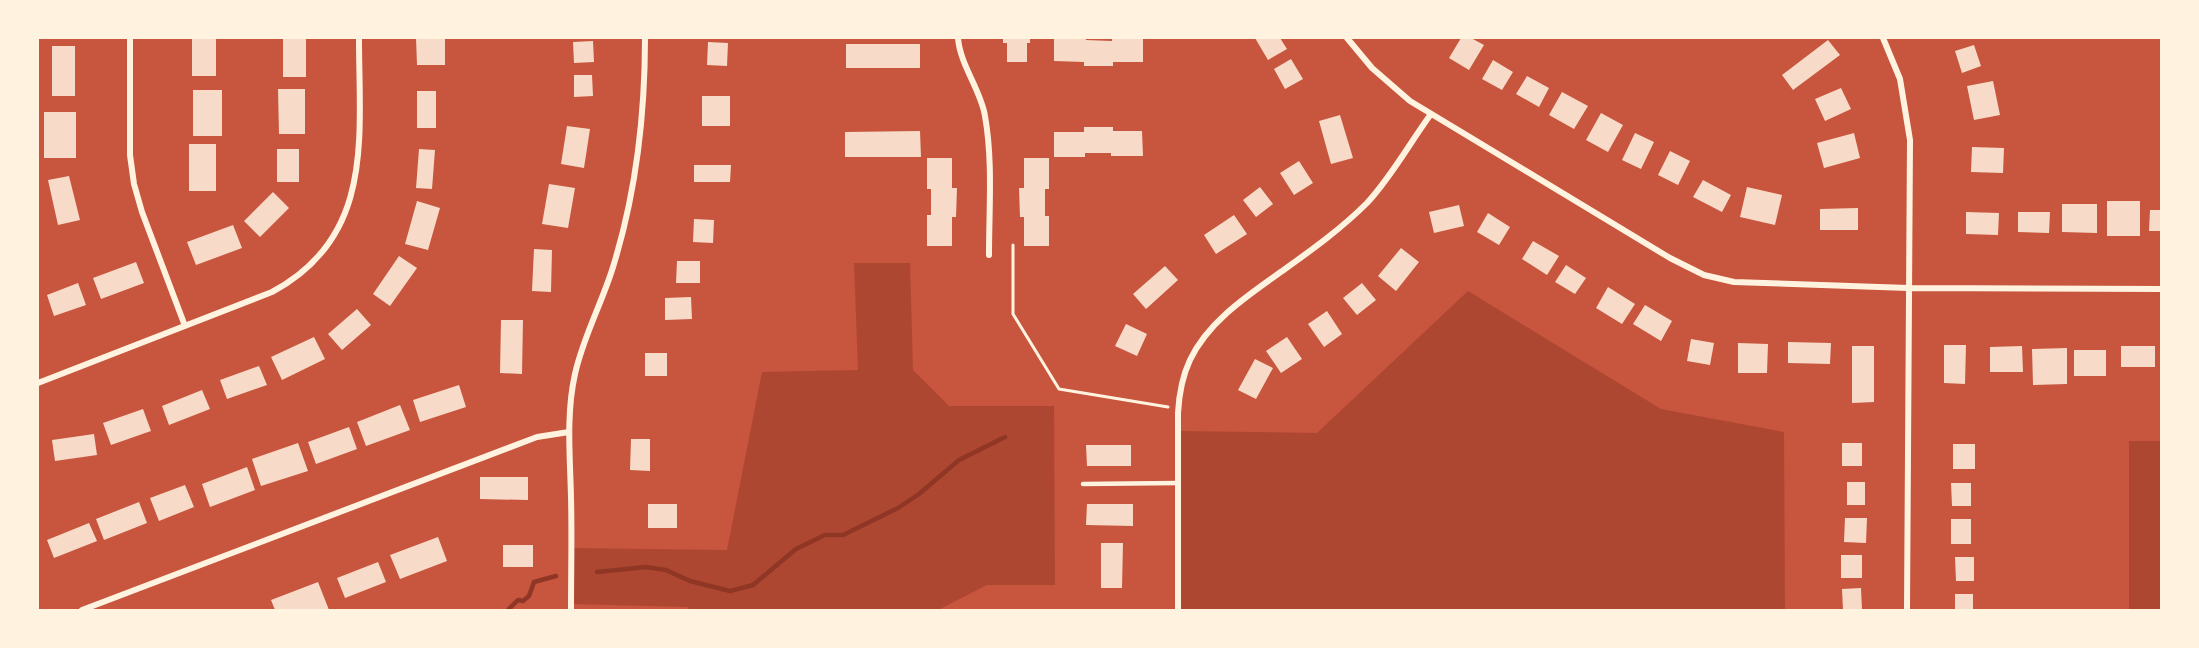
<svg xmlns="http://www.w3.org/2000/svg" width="2199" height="648" viewBox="0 0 2199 648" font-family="'Asap Condensed',sans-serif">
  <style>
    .green { fill: #ae4732 }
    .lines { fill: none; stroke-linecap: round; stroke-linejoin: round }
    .stream { stroke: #8f3625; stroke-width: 4.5 }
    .building { fill: #f7dbc8 }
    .path { stroke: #fff3e0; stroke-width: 3 }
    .service { stroke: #fff3e0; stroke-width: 4.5 }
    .minor { stroke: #fff3e0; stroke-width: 6 }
  </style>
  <rect width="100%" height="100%" fill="#c8553d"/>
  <path class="green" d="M 854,263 L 910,263 L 913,370 L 949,406 L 1054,406 L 1055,585 L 987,585 L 938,610 L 689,610 L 688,607 L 571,604 L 571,548 L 727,550 L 762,372 L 858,370 Z
    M 1468,291 L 1661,409 L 1784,432 L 1785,610 L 1178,610 L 1178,431 L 1317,433 Z
    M 2129,441 L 2161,441 L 2161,610 L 2129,610 Z"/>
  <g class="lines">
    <path class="stream" d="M 597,572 L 646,567 L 666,570 L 690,581 L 730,591 L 753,585 L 796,549 L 825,535 L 843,535 L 898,508 L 919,494 L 959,460 L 1005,437
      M 508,610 L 518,600 L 523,601 L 529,596 L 534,582 L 556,576"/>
  </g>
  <path class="building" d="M 192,38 L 216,38 L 216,76 L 192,76 Z
    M 283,38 L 306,38 L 306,77 L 283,77 Z
    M 416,38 L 445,38 L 445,65 L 417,65 Z
    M 1003,38 L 1030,38 L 1030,43 L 1027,43 L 1027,62 L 1007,62 L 1007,43 L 1003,43 Z
    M 1054,38 L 1086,38 L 1086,40 L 1112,41 L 1112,38 L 1143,38 L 1143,62 L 1113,62 L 1113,66 L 1084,66 L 1084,62 L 1054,61 Z
    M 1255,38 L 1280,38 L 1287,49 L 1268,60 Z
    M 1461,38 L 1471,38 L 1484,45 L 1469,70 L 1449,58 Z
    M 1828,40 L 1840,55 L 1793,90 L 1782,75 Z
    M 593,41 L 594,62 L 574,63 L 573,42 Z
    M 708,42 L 728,43 L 727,66 L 707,65 Z
    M 846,44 L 920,44 L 920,68 L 846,68 Z
    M 1974,45 L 1981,66 L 1962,73 L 1955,51 Z
    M 52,46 L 75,46 L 75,96 L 52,96 Z
    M 1291,59 L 1303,79 L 1285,89 L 1274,69 Z
    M 1493,60 L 1513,72 L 1502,90 L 1482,79 Z
    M 574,75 L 592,75 L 593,96 L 574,97 Z
    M 1527,76 L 1549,88 L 1539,107 L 1516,94 Z
    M 1993,81 L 2000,115 L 1974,120 L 1967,86 Z
    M 1841,88 L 1851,109 L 1825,121 L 1815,99 Z
    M 278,89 L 305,89 L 305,134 L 279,134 Z
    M 193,90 L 222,90 L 222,136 L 193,136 Z
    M 417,91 L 436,91 L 436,128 L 417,128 Z
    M 1562,92 L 1588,106 L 1574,129 L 1549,115 Z
    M 702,96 L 730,96 L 730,126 L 702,126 Z
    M 44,112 L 76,112 L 76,158 L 44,158 Z
    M 1601,113 L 1623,125 L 1608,152 L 1586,140 Z
    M 1340,115 L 1353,158 L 1331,164 L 1319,121 Z
    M 567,126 L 590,129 L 584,168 L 561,164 Z
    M 1084,127 L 1113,127 L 1113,131 L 1142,131 L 1143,156 L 1111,156 L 1111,153 L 1085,153 L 1085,157 L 1054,157 L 1054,132 L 1084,132 Z
    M 920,131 L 921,157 L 845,157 L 845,132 Z
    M 1635,133 L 1654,142 L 1641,169 L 1622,160 Z
    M 1854,133 L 1860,158 L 1824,168 L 1817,143 Z
    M 189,144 L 216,144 L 216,191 L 189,191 Z
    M 1972,147 L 2004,148 L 2003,173 L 1971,172 Z
    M 277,149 L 299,149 L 299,182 L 277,182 Z
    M 419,149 L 435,150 L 432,189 L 416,188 Z
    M 1670,151 L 1690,161 L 1678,185 L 1658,175 Z
    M 927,158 L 952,158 L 952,188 L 957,188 L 956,217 L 952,217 L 952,246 L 927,246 L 927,215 L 931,215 L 931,189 L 927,189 Z
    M 1024,158 L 1049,158 L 1049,189 L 1045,189 L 1045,216 L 1049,216 L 1049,246 L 1024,246 L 1024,217 L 1020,217 L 1019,188 L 1024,188 Z
    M 1299,161 L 1313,183 L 1294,195 L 1280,173 Z
    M 694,165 L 731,165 L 730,182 L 694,182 Z
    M 69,176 L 80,220 L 58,225 L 48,180 Z
    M 1703,180 L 1731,195 L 1722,212 L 1693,197 Z
    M 549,184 L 575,188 L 568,228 L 542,224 Z
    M 1260,187 L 1273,204 L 1256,217 L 1243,200 Z
    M 1747,187 L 1782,195 L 1775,225 L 1740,217 Z
    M 273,192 L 289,208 L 260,237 L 244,221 Z
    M 417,201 L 440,208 L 428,250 L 405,244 Z
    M 2107,201 L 2140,201 L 2140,236 L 2107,236 Z
    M 2062,204 L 2097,204 L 2097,233 L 2062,232 Z
    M 1459,205 L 1464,226 L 1434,233 L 1429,212 Z
    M 1858,208 L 1858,230 L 1820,230 L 1820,209 Z
    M 2150,210 L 2162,210 L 2162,231 L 2149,231 Z
    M 1966,212 L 1999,213 L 1998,235 L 1966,234 Z
    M 2018,212 L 2050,212 L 2049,233 L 2018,232 Z
    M 1488,213 L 1510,227 L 1499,245 L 1477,232 Z
    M 1234,215 L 1247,234 L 1216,254 L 1204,235 Z
    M 694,219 L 714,220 L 713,243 L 693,242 Z
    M 233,225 L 242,248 L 196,265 L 187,242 Z
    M 1533,241 L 1559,256 L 1547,275 L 1522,259 Z
    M 1401,248 L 1419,262 L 1396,291 L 1378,276 Z
    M 534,249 L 552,250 L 551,292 L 532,291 Z
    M 399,256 L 417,268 L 390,306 L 373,294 Z
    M 677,261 L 700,261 L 700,283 L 676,283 Z
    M 136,262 L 144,283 L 101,299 L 93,278 Z
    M 1566,265 L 1586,278 L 1575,294 L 1555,282 Z
    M 1165,266 L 1178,280 L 1146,309 L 1133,294 Z
    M 78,283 L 86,305 L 54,316 L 47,295 Z
    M 1362,283 L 1376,300 L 1357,315 L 1343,298 Z
    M 1608,287 L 1635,304 L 1622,324 L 1596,308 Z
    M 691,297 L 692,319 L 665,320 L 665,298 Z
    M 1645,305 L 1672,321 L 1661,341 L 1633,324 Z
    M 357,309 L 371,325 L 342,350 L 328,334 Z
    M 1327,311 L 1342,334 L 1324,347 L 1308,324 Z
    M 501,320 L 523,320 L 522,374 L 500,373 Z
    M 1126,324 L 1147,334 L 1137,356 L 1115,346 Z
    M 314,337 L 325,359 L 282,380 L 271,357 Z
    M 1287,337 L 1302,359 L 1281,373 L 1266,351 Z
    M 1691,339 L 1714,343 L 1710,365 L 1687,361 Z
    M 1788,342 L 1831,343 L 1830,364 L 1788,363 Z
    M 1738,343 L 1768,344 L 1767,373 L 1738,373 Z
    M 1944,345 L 1966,345 L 1965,384 L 1944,383 Z
    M 1852,346 L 1874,346 L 1874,402 L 1852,403 Z
    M 2022,346 L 2023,372 L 1990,372 L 1990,347 Z
    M 2121,346 L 2155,346 L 2155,367 L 2121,367 Z
    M 2067,348 L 2067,384 L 2033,385 L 2032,349 Z
    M 2074,350 L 2106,350 L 2106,376 L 2074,376 Z
    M 645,353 L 667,353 L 667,376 L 645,376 Z
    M 1255,359 L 1273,368 L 1256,399 L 1238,390 Z
    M 259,366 L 267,385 L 227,399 L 220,380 Z
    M 459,385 L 466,407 L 420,422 L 413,400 Z
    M 202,390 L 210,409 L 169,425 L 162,406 Z
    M 400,405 L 410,430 L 366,446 L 357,422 Z
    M 143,409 L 151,431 L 111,445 L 103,423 Z
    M 349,427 L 357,449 L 316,464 L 308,442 Z
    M 94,434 L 97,455 L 55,461 L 52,440 Z
    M 631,439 L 650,439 L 650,471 L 630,470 Z
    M 298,443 L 308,471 L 261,486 L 252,459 Z
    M 1842,443 L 1862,443 L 1862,466 L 1842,466 Z
    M 1953,444 L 1975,444 L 1975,469 L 1953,469 Z
    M 1086,445 L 1131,445 L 1131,466 L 1087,466 Z
    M 247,467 L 255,490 L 210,507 L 202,484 Z
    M 480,477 L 528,477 L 528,500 L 480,499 Z
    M 1847,482 L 1865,482 L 1865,505 L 1847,505 Z
    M 1951,483 L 1971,483 L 1971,506 L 1952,506 Z
    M 185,485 L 194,507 L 159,521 L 150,498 Z
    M 139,502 L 147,523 L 104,540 L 96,519 Z
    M 648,504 L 677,504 L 677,528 L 648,528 Z
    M 1087,504 L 1133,504 L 1133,526 L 1086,525 Z
    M 1845,518 L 1867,518 L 1866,543 L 1844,542 Z
    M 1951,519 L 1971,519 L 1971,544 L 1951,544 Z
    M 89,523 L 97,541 L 54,558 L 47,540 Z
    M 438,537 L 447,561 L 400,579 L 390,555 Z
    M 1101,543 L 1123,543 L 1122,588 L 1101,588 Z
    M 503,545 L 533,545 L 533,567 L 503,567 Z
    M 1841,555 L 1862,555 L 1862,578 L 1841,578 Z
    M 1955,557 L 1974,557 L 1974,581 L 1956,581 Z
    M 378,562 L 386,582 L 345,598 L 337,578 Z
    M 318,582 L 329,610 L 275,610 L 271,600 Z
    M 1861,588 L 1862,610 L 1843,610 L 1842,589 Z
    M 1955,594 L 1973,594 L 1973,610 L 1955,610 Z"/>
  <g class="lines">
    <path class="path" d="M 1013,245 L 1013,314 L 1059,389 L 1168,407"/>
    <path class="service" d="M 1083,484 L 1178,483"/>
    <path class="minor" d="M 130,38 L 130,155 L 134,184 L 142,212 L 185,326
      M 958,38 C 960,65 981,90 985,116 C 993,161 989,209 989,255
      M 1347,38 L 1372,68 L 1410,101 L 1670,258 L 1704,275 L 1734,282 L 1908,288 L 2162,289
      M 1883,38 L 1900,79 L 1910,140 L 1907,610
      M 38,383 L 272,292 C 375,237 359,137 359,38
      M 82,610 L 537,437 L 569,432
      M 571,610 C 571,573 572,535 571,497 C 570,456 566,414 575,374 C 583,337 602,303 613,267 C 636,193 645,115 645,38
      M 1178,610 L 1178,413 C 1179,395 1182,377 1190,360 C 1209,320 1250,294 1285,269 C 1313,249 1342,228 1367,203 C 1392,176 1409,144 1431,114"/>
  </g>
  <rect width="2199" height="648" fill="none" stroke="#fff3e0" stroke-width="78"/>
</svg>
